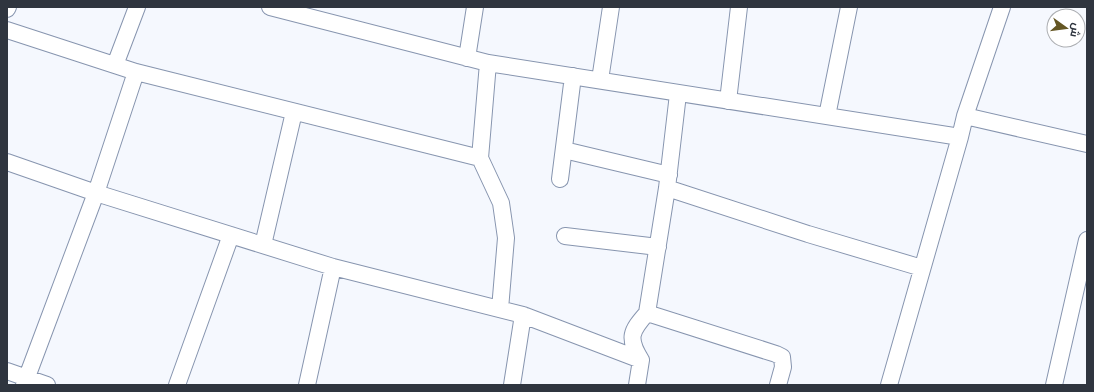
<svg xmlns="http://www.w3.org/2000/svg" width="1094" height="392" viewBox="0 0 1094 392" font-family="'Alegreya Sans',Cairo,sans-serif">
  <style>
    .lines { fill: none; stroke-linecap: round; stroke-linejoin: round }
    .minor-casing { stroke: #8795af; stroke-width: 18 }
    .minor { stroke: #fff; stroke-width: 16 }
  </style>
  <rect width="100%" height="100%" fill="#f5f8fe"/>
  <g class="lines">
    <defs>
      <path id="minor" d="M 270,7 L 488,63 L 960,137
        M 7,9 L 8,7
        M 7,30 L 136,72 L 480,158 L 488,63
        M 467,58 L 475,7
        M 115,65 L 137,7
        M 600,80 L 611,7
        M 728,101 L 739,7
        M 827,116 L 849,7
        M 965,116 L 1087,144
        M 564,150 L 669,175
        M 480,158 L 501,203 L 506,238 L 500,309
        M 7,162 L 96,193 L 333,267 L 523,315 L 641,360
        M 560,179 L 573,76
        M 667,188 L 808,234 L 922,268
        M 565,236 L 658,247
        M 263,245 L 294,112
        M 647,313 L 776,354 L 782,357 L 783,367 L 778,385
        M 7,371 L 47,385
        M 24,385 L 96,193 L 136,72
        M 177,385 L 231,235
        M 307,385 L 333,267
        M 512,385 L 523,315
        M 637,385 L 641,360 C 627,338 631,331 647,313 L 667,188 L 678,94
        M 889,385 L 960,137 L 965,116 L 1002,7
        M 1054,385 L 1087,240"/>
    </defs>
    <use href="#minor" class="minor-casing"/>
    <use href="#minor" class="minor"/>
  </g>
  <rect width="1094" height="392" fill="none" stroke="#2f353f" stroke-width="16"/>
  <g transform="translate(1066 28) rotate(104)"><circle r="19" fill="#ffffff" stroke="#acaeb2"/>
  <path d="M0-3L7 15L0 10L-7 15Z" fill="#645623"/>
  <text y="-6" font-size="11" font-weight="bold" text-anchor="middle" fill="#2f353f">ش</text>
  </g>
</svg>
